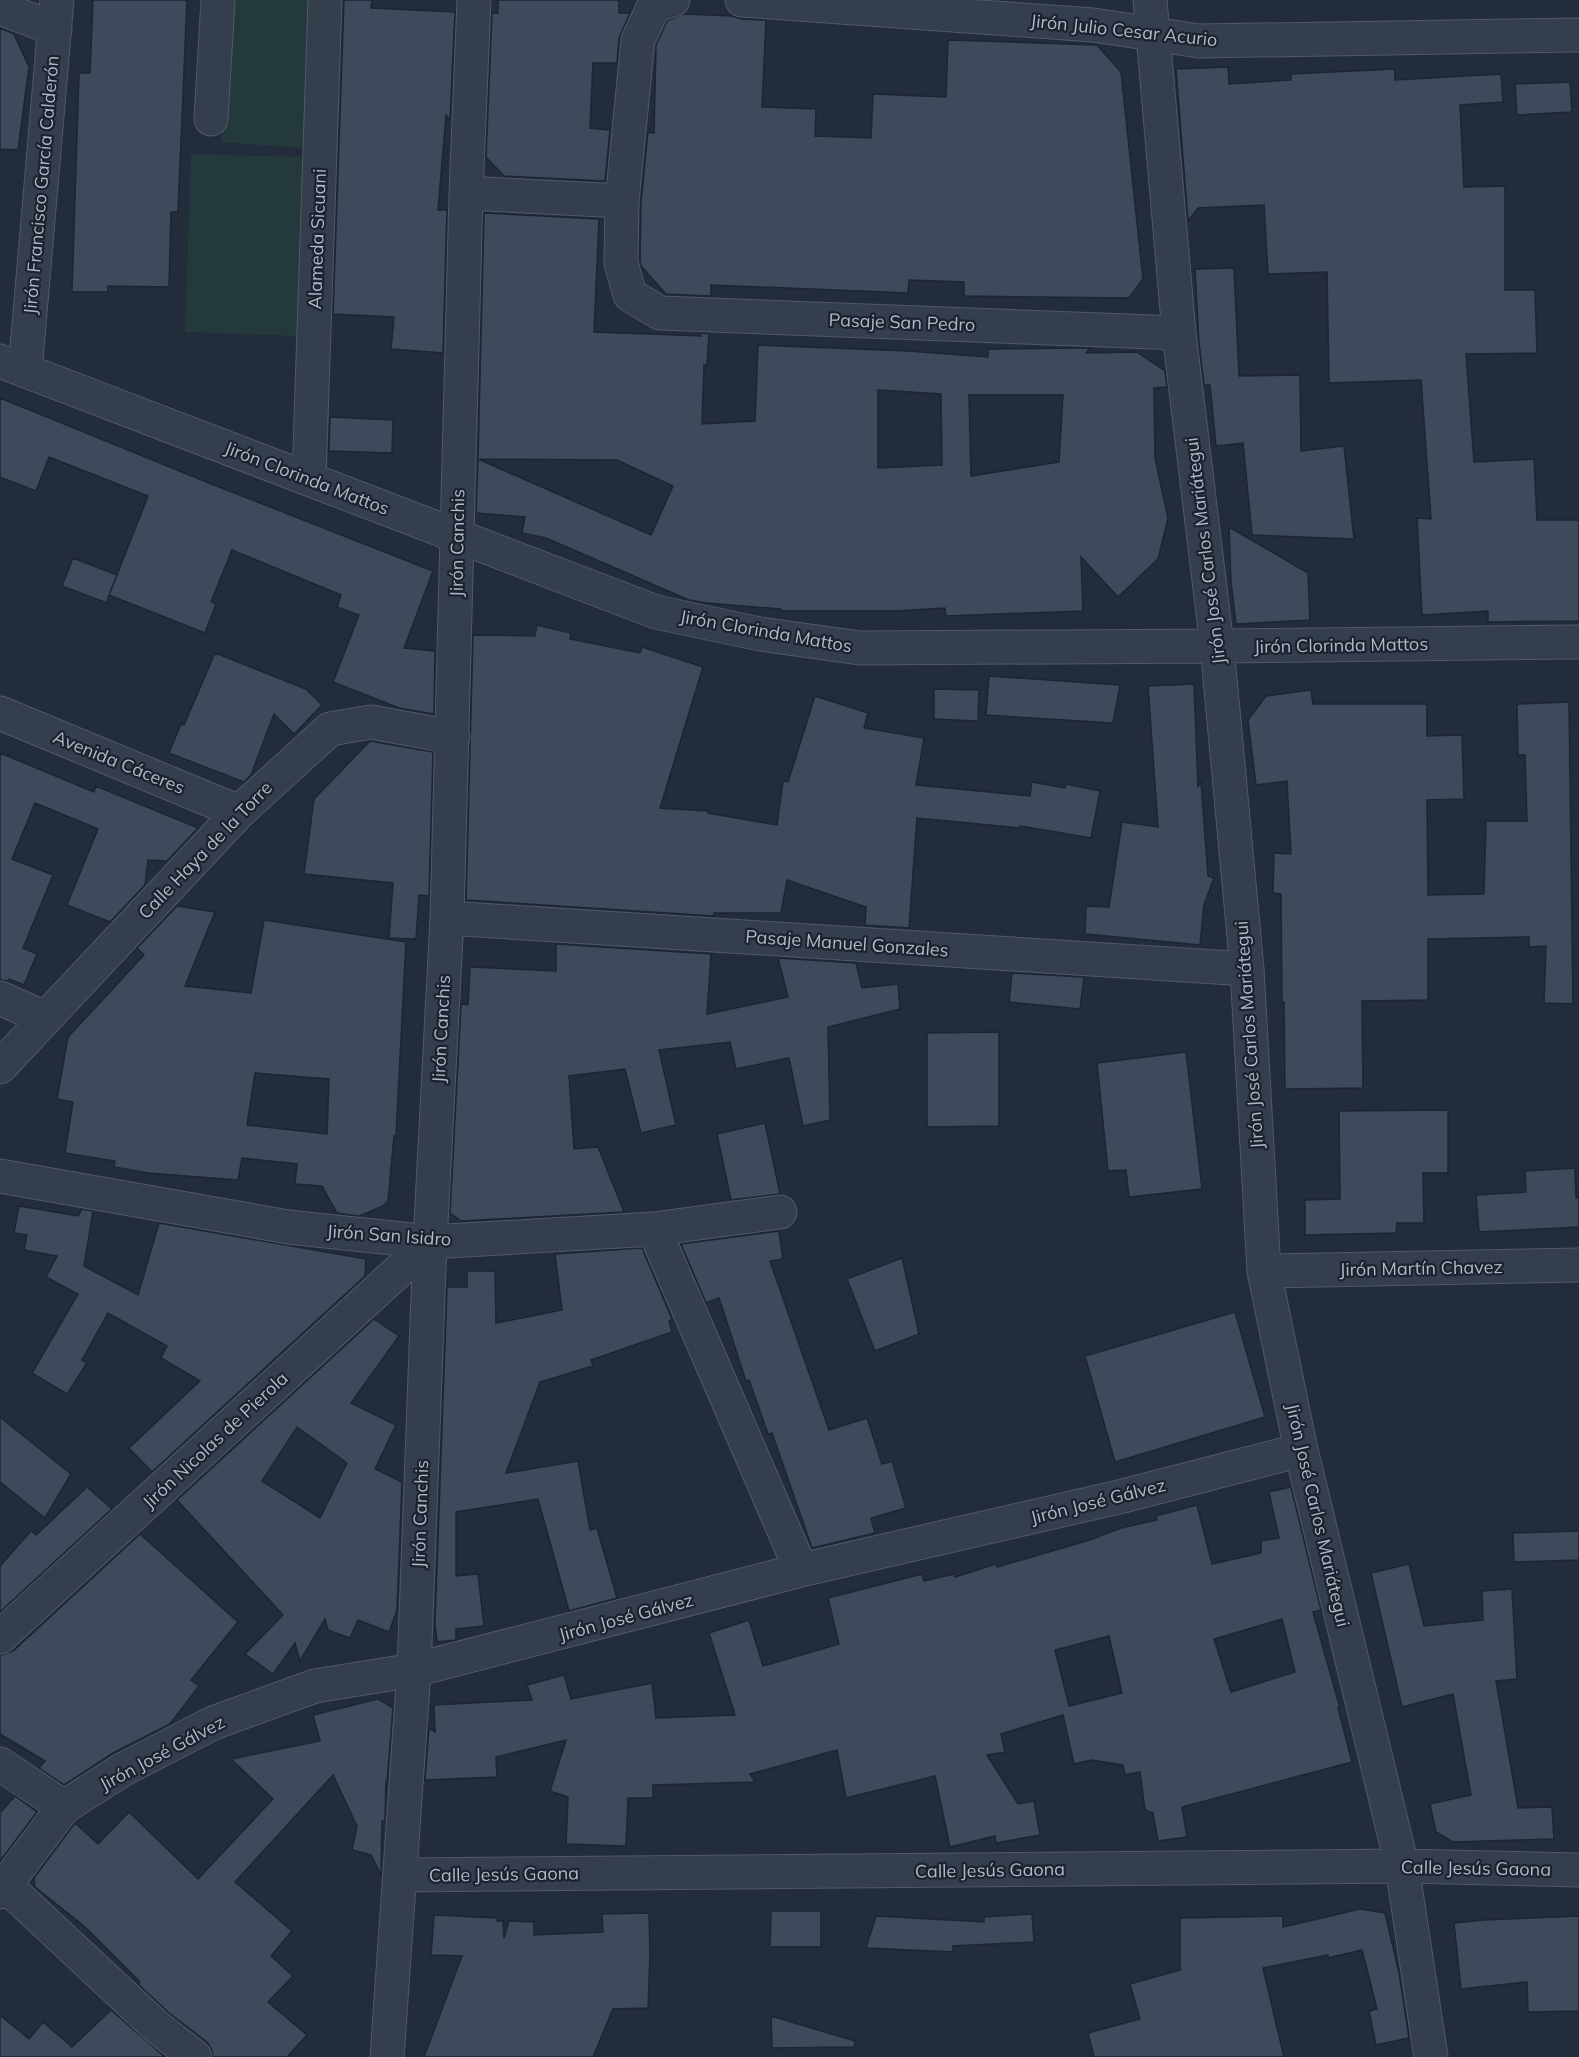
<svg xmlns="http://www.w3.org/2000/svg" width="1579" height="2057" viewBox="0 0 1579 2057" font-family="Mulish,sans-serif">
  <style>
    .green { fill: #23393c }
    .building { fill: #3d4a5b; stroke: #1d2532; stroke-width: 1.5; fill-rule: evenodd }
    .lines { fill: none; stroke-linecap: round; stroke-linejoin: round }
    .minor-casing { stroke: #515966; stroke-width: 35 }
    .minor { stroke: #353e4c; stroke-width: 33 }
    .labels { text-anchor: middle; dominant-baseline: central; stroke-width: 4.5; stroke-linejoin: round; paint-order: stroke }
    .street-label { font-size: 18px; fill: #b1b9c7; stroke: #1b2330 }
  </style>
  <rect width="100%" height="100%" fill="#222c3b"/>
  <path class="green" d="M 229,0 L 320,0 L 314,149 L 221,142 Z
    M 191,154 L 305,157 L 298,336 L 185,332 Z"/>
  <path class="building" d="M 93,0 L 187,0 L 178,212 L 171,212 L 169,287 L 108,286 L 108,292 L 72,292 L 79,73 L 90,73 Z
    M 344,0 L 372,0 L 371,8 L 455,12 L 450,120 L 446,115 L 438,210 L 447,210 L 443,353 L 391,349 L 394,317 L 333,314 Z
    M 498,0 L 619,0 L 619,13 L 630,13 L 619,38 L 617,63 L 593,63 L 590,128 L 610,130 L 605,181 L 504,176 L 486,157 L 492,13 L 498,13 Z
    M 684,14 L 732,16 L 741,19 L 766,20 L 762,107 L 816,109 L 815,136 L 871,138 L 873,94 L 946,97 L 948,40 L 1097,45 L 1121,72 L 1143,279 L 1129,298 L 964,296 L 964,282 L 909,280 L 908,293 L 711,285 L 711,296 L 666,294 L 641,266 L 640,261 L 641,202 L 648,132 L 654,133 L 656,45 L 667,21 Z
    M 0,28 L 14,34 L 29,67 L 18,150 L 0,149 Z
    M 1228,67 L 1229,84 L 1291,80 L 1291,74 L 1395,69 L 1395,80 L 1501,74 L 1503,102 L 1460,105 L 1464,187 L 1505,186 L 1505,290 L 1535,290 L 1537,353 L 1466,354 L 1474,462 L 1534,459 L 1537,520 L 1579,520 L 1579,621 L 1488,622 L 1488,611 L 1422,615 L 1417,518 L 1431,519 L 1421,380 L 1329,383 L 1327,272 L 1268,274 L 1264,205 L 1198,208 L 1188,221 L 1176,69 Z
    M 1570,82 L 1572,112 L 1517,115 L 1515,84 Z
    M 484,213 L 599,219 L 594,332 L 701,336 L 699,333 L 709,334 L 707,365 L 704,365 L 702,424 L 755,421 L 758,345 L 908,351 L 988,357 L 988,349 L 1082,348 L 1090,348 L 1086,353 L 1137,352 L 1165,371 L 1167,387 L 1154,388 L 1155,458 L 1168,518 L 1158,559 L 1118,597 L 1081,557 L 1083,611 L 946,616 L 945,608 L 894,611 L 781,611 L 781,609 L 706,603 L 689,600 L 546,538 L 522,533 L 525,517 L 476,513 L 478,459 L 651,535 L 673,486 L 617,460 L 478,459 ZM 878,390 L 941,394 L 942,465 L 878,468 ZM 969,395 L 1063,395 L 1059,462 L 971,476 Z
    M 1234,268 L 1239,376 L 1300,375 L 1301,451 L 1344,446 L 1354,539 L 1252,535 L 1243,443 L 1216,446 L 1210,385 L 1204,385 L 1199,343 L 1195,269 Z
    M 0,398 L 209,483 L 433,571 L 404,648 L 435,651 L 434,714 L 399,708 L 333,682 L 359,615 L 337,607 L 341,595 L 232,550 L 211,602 L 216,604 L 205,633 L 109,595 L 107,603 L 62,586 L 73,558 L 117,575 L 109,595 L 148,496 L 49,457 L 36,491 L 0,477 Z
    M 330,417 L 393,420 L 392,453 L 329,451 Z
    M 1229,527 L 1308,573 L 1310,620 L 1236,624 L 1231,582 Z
    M 537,625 L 571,633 L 570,639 L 640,653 L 642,647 L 703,667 L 660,808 L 708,811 L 708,813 L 777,825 L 783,781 L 788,782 L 815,696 L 868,713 L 864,728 L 924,738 L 916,785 L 1030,796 L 1032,782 L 1065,788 L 1066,784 L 1100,791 L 1091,838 L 1020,826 L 1020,828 L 917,818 L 909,928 L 865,925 L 866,907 L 787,880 L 781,913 L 714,913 L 714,916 L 466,900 L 473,635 L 535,636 Z
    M 215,653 L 306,689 L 322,705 L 294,734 L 274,714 L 251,775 L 244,782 L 169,753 L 181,724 L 184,725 Z
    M 989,676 L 1120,685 L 1113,723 L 986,715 Z
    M 1194,684 L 1198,786 L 1201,782 L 1208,876 L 1214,878 L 1204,905 L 1200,945 L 1085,934 L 1086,906 L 1109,907 L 1122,822 L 1158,827 L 1148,686 Z
    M 934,689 L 979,690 L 978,721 L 934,719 Z
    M 1311,690 L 1313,704 L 1427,704 L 1427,736 L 1462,735 L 1464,799 L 1427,800 L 1428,895 L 1484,894 L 1486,821 L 1527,821 L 1525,755 L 1518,755 L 1517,704 L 1569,702 L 1573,1004 L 1544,1003 L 1546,946 L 1529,947 L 1529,937 L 1428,939 L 1428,1000 L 1362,1001 L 1363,1088 L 1285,1089 L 1284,1002 L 1282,1002 L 1281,894 L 1273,893 L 1274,853 L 1291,854 L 1287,781 L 1256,785 L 1248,720 L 1266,696 Z
    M 370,741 L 433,752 L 429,896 L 419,895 L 416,939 L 389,938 L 393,883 L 304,874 L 314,799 Z
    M 0,753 L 94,792 L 96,786 L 198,828 L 167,861 L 148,860 L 145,885 L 110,922 L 67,905 L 98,829 L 35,803 L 12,859 L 53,875 L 23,948 L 37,954 L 24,985 L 9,979 L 8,981 L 0,980 Z
    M 177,906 L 215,912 L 185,986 L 251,993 L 264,920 L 406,942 L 396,1136 L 394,1136 L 388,1201 L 383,1206 L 359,1216 L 337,1213 L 322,1186 L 295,1184 L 297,1164 L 242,1158 L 238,1180 L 148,1173 L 114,1167 L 115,1161 L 65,1153 L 73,1102 L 57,1099 L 68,1037 L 144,955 L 137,948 ZM 255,1073 L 329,1079 L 327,1134 L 247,1125 Z
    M 556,944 L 711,954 L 707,1014 L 788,997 L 778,958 L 856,963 L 862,988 L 898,984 L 900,1009 L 828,1027 L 830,1120 L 803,1126 L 789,1058 L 736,1069 L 730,1042 L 659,1050 L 676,1125 L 641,1133 L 625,1069 L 569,1076 L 574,1149 L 598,1147 L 624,1212 L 461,1221 L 450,1213 L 461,1004 L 468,1005 L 470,967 L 556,971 Z
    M 1012,973 L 1084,977 L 1080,1009 L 1009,1002 Z
    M 999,1032 L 999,1126 L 927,1127 L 927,1033 Z
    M 1186,1052 L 1202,1189 L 1129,1197 L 1126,1170 L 1108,1171 L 1097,1063 Z
    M 1448,1110 L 1448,1173 L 1423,1173 L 1424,1223 L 1397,1223 L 1396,1233 L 1305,1235 L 1305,1200 L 1340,1199 L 1339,1111 Z
    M 765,1123 L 780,1194 L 731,1200 L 717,1134 Z
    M 1575,1168 L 1576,1198 L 1579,1198 L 1579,1227 L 1479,1232 L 1476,1195 L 1526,1192 L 1525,1171 Z
    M 19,1206 L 78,1216 L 82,1209 L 93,1211 L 84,1266 L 138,1295 L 159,1223 L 366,1259 L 365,1276 L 152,1472 L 129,1448 L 200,1381 L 161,1358 L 167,1346 L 108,1313 L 82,1360 L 87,1363 L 67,1394 L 32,1373 L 78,1294 L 46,1277 L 57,1256 L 24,1250 L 27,1235 L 14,1233 Z
    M 779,1231 L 783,1259 L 770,1261 L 829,1430 L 867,1418 L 882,1464 L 892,1461 L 906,1508 L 871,1518 L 875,1533 L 812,1548 L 772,1433 L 768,1434 L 749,1380 L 746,1381 L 719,1298 L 706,1303 L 681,1244 Z
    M 642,1248 L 672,1319 L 669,1321 L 672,1332 L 591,1360 L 593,1366 L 540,1382 L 506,1473 L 578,1461 L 590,1530 L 597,1528 L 617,1598 L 569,1611 L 538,1499 L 456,1512 L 456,1576 L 478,1574 L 484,1626 L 456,1629 L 456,1640 L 437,1642 L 435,1623 L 447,1287 L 467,1287 L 467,1271 L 495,1271 L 496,1323 L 562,1310 L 555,1254 Z
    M 902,1258 L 919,1334 L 875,1351 L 847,1279 Z
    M 1235,1312 L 1265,1417 L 1115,1462 L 1085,1356 Z
    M 374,1319 L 399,1336 L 351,1403 L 396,1425 L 375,1469 L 402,1482 L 397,1610 L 389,1632 L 358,1620 L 350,1638 L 328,1630 L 325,1619 L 300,1661 L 295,1643 L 273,1674 L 245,1654 L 283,1615 L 177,1500 ZM 297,1427 L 347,1463 L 320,1518 L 262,1481 Z
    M 0,1417 L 71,1474 L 45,1518 L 0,1482 Z
    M 87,1487 L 112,1509 L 0,1612 L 0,1566 L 31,1531 L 36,1535 Z
    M 1291,1487 L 1321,1610 L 1313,1612 L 1340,1708 L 1338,1708 L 1352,1762 L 1182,1807 L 1187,1837 L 1158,1841 L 1153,1813 L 1145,1810 L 1140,1772 L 1125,1775 L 1123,1765 L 1091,1760 L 1074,1764 L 1063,1715 L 1001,1734 L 1005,1752 L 987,1755 L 1018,1804 L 1034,1801 L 1040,1835 L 996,1843 L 995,1836 L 950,1847 L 935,1776 L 846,1798 L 837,1750 L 750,1774 L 755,1782 L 653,1785 L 653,1798 L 628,1798 L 626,1846 L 566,1844 L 568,1797 L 550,1791 L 566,1740 L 496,1757 L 497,1777 L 425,1780 L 429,1728 L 435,1732 L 434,1705 L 532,1700 L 527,1685 L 564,1675 L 571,1699 L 652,1683 L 656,1718 L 735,1715 L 709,1633 L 749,1620 L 763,1666 L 839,1644 L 828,1598 L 922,1574 L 924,1581 L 954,1574 L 955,1577 L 996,1564 L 997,1567 L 1090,1540 L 1121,1528 L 1157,1520 L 1156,1516 L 1197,1505 L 1212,1564 L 1261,1553 L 1261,1541 L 1279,1538 L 1269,1492 ZM 1282,1619 L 1295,1672 L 1231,1692 L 1214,1639 ZM 1109,1636 L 1122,1693 L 1069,1706 L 1055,1650 Z
    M 1579,1531 L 1579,1560 L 1514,1562 L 1513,1533 Z
    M 140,1534 L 238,1622 L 191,1680 L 199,1686 L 170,1724 L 113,1753 L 64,1785 L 39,1768 L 45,1761 L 0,1734 L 0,1655 L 13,1651 Z
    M 1409,1564 L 1424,1626 L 1483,1620 L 1482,1591 L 1512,1589 L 1517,1679 L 1496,1681 L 1518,1808 L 1552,1807 L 1554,1839 L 1453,1842 L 1436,1832 L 1430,1804 L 1471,1795 L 1453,1694 L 1402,1707 L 1371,1573 Z
    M 378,1699 L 393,1708 L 387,1782 L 386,1782 L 385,1821 L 382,1821 L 381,1875 L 371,1855 L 352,1850 L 357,1826 L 333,1775 L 235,1882 L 292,1931 L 271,1956 L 293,1976 L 268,2002 L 307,2035 L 287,2057 L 213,2057 L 212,2050 L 207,2042 L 169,2013 L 138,1984 L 140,1982 L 84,1926 L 35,1887 L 34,1878 L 75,1823 L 98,1844 L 129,1812 L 198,1879 L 273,1799 L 231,1759 L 320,1741 L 313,1715 Z
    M 15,1796 L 37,1812 L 0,1861 L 0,1813 Z
    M 1360,1909 L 1385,1913 L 1399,1973 L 1409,2038 L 1376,2045 L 1369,2011 L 1377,2009 L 1362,1950 L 1328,1958 L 1328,1955 L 1263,1968 L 1284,2057 L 1094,2057 L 1088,2033 L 1140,2019 L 1130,1984 L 1180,1970 L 1180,1918 L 1283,1916 L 1283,1927 Z
    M 771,1911 L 821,1911 L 821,1947 L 770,1947 Z
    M 649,1913 L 650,1955 L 648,2008 L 613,2009 L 593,2057 L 424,2057 L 462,1956 L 431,1955 L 434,1915 L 497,1918 L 497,1921 L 503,1921 L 504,1938 L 509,1921 L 534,1922 L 534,1935 L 603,1932 L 602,1914 Z
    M 1032,1914 L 1034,1942 L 953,1946 L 953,1952 L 866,1948 L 876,1916 L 984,1922 L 984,1917 Z
    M 1579,1916 L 1579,2011 L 1528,2012 L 1527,1982 L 1461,1989 L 1454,1923 L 1484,1920 Z
    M 111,2010 L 165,2057 L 0,2057 L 0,2015 L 29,2039 L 43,2022 L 72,2047 Z
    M 771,2016 L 855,2041 L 854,2047 L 772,2048 Z"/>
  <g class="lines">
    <defs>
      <path id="minor" d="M 673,0 L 654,6 L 638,40 L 622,201 L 621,263 L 630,295 L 660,313 L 1179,333
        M 742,0 L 1093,25 L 1199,41 L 1579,35
        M 1150,0 L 1179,333 L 1217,646 L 1247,969 L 1264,1271 L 1301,1450 L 1402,1866 L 1431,2057
        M 0,8 L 55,29
        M 211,119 L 218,0
        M 466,193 L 622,201
        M 0,361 L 656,612 L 760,634 L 860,648 L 1217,646 L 1579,642
        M 25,371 L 57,0
        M 309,479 L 325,0
        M 0,713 L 239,812
        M 447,918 L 1247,969
        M 0,998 L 45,1018
        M 0,1067 L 239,812 L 330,729 L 371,722 L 453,737
        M 0,1176 L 288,1227 L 430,1242 L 654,1229 L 780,1212
        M 654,1229 L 801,1570
        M 1264,1271 L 1579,1265
        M 0,1637 L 430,1242
        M 0,1764 L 64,1807
        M 400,1875 L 1402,1866 L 1579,1870
        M 5,1885 L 157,2027 L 195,2057
        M 0,1892 L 64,1807 L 122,1770 L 213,1723 L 315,1686 L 414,1670 L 801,1570 L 1123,1496 L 1301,1450
        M 387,2057 L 414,1670 L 430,1242 L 447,918 L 466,193 L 474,0"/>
    </defs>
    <use href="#minor" class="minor-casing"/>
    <use href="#minor" class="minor"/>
  </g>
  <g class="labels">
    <g class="street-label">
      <text transform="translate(1124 30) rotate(6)">Jirón Julio Cesar Acurio</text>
      <text transform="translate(41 185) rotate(-85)">Jirón Francisco García Calderón</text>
      <text transform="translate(317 239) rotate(-88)">Alameda Sicuani</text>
      <text transform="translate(902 322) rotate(2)">Pasaje San Pedro</text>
      <text transform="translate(307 478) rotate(21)">Jirón Clorinda Mattos</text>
      <text transform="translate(457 543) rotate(-89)">Jirón Canchis</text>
      <text transform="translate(1205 551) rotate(-97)">Jirón José Carlos Mariátegui</text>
      <text transform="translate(766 631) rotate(10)">Jirón Clorinda Mattos</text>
      <text transform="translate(1341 645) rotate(-1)">Jirón Clorinda Mattos</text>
      <text transform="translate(119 762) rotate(22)">Avenida Cáceres</text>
      <text transform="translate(205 850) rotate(-46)">Calle Haya de la Torre</text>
      <text transform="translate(847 943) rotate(4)">Pasaje Manuel Gonzales</text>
      <text transform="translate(441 1029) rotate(-87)">Jirón Canchis</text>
      <text transform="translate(1249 1035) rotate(-94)">Jirón José Carlos Mariátegui</text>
      <text transform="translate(389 1235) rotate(4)">Jirón San Isidro</text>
      <text transform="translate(1421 1268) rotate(-1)">Jirón Martín Chavez</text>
      <text transform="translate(215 1440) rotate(-43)">Jirón Nicolas de Pierola</text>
      <text transform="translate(1098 1501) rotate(-14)">Jirón José Gálvez</text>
      <text transform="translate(420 1514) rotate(-88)">Jirón Canchis</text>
      <text transform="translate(1318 1515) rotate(77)">Jirón José Carlos Mariátegui</text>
      <text transform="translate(626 1617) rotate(-15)">Jirón José Gálvez</text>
      <text transform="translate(162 1753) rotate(-28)">Jirón José Gálvez</text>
      <text transform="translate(1476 1868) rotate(1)">Calle Jesús Gaona</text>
      <text transform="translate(990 1870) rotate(-1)">Calle Jesús Gaona</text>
      <text transform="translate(504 1874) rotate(-1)">Calle Jesús Gaona</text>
    </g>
  </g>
</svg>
